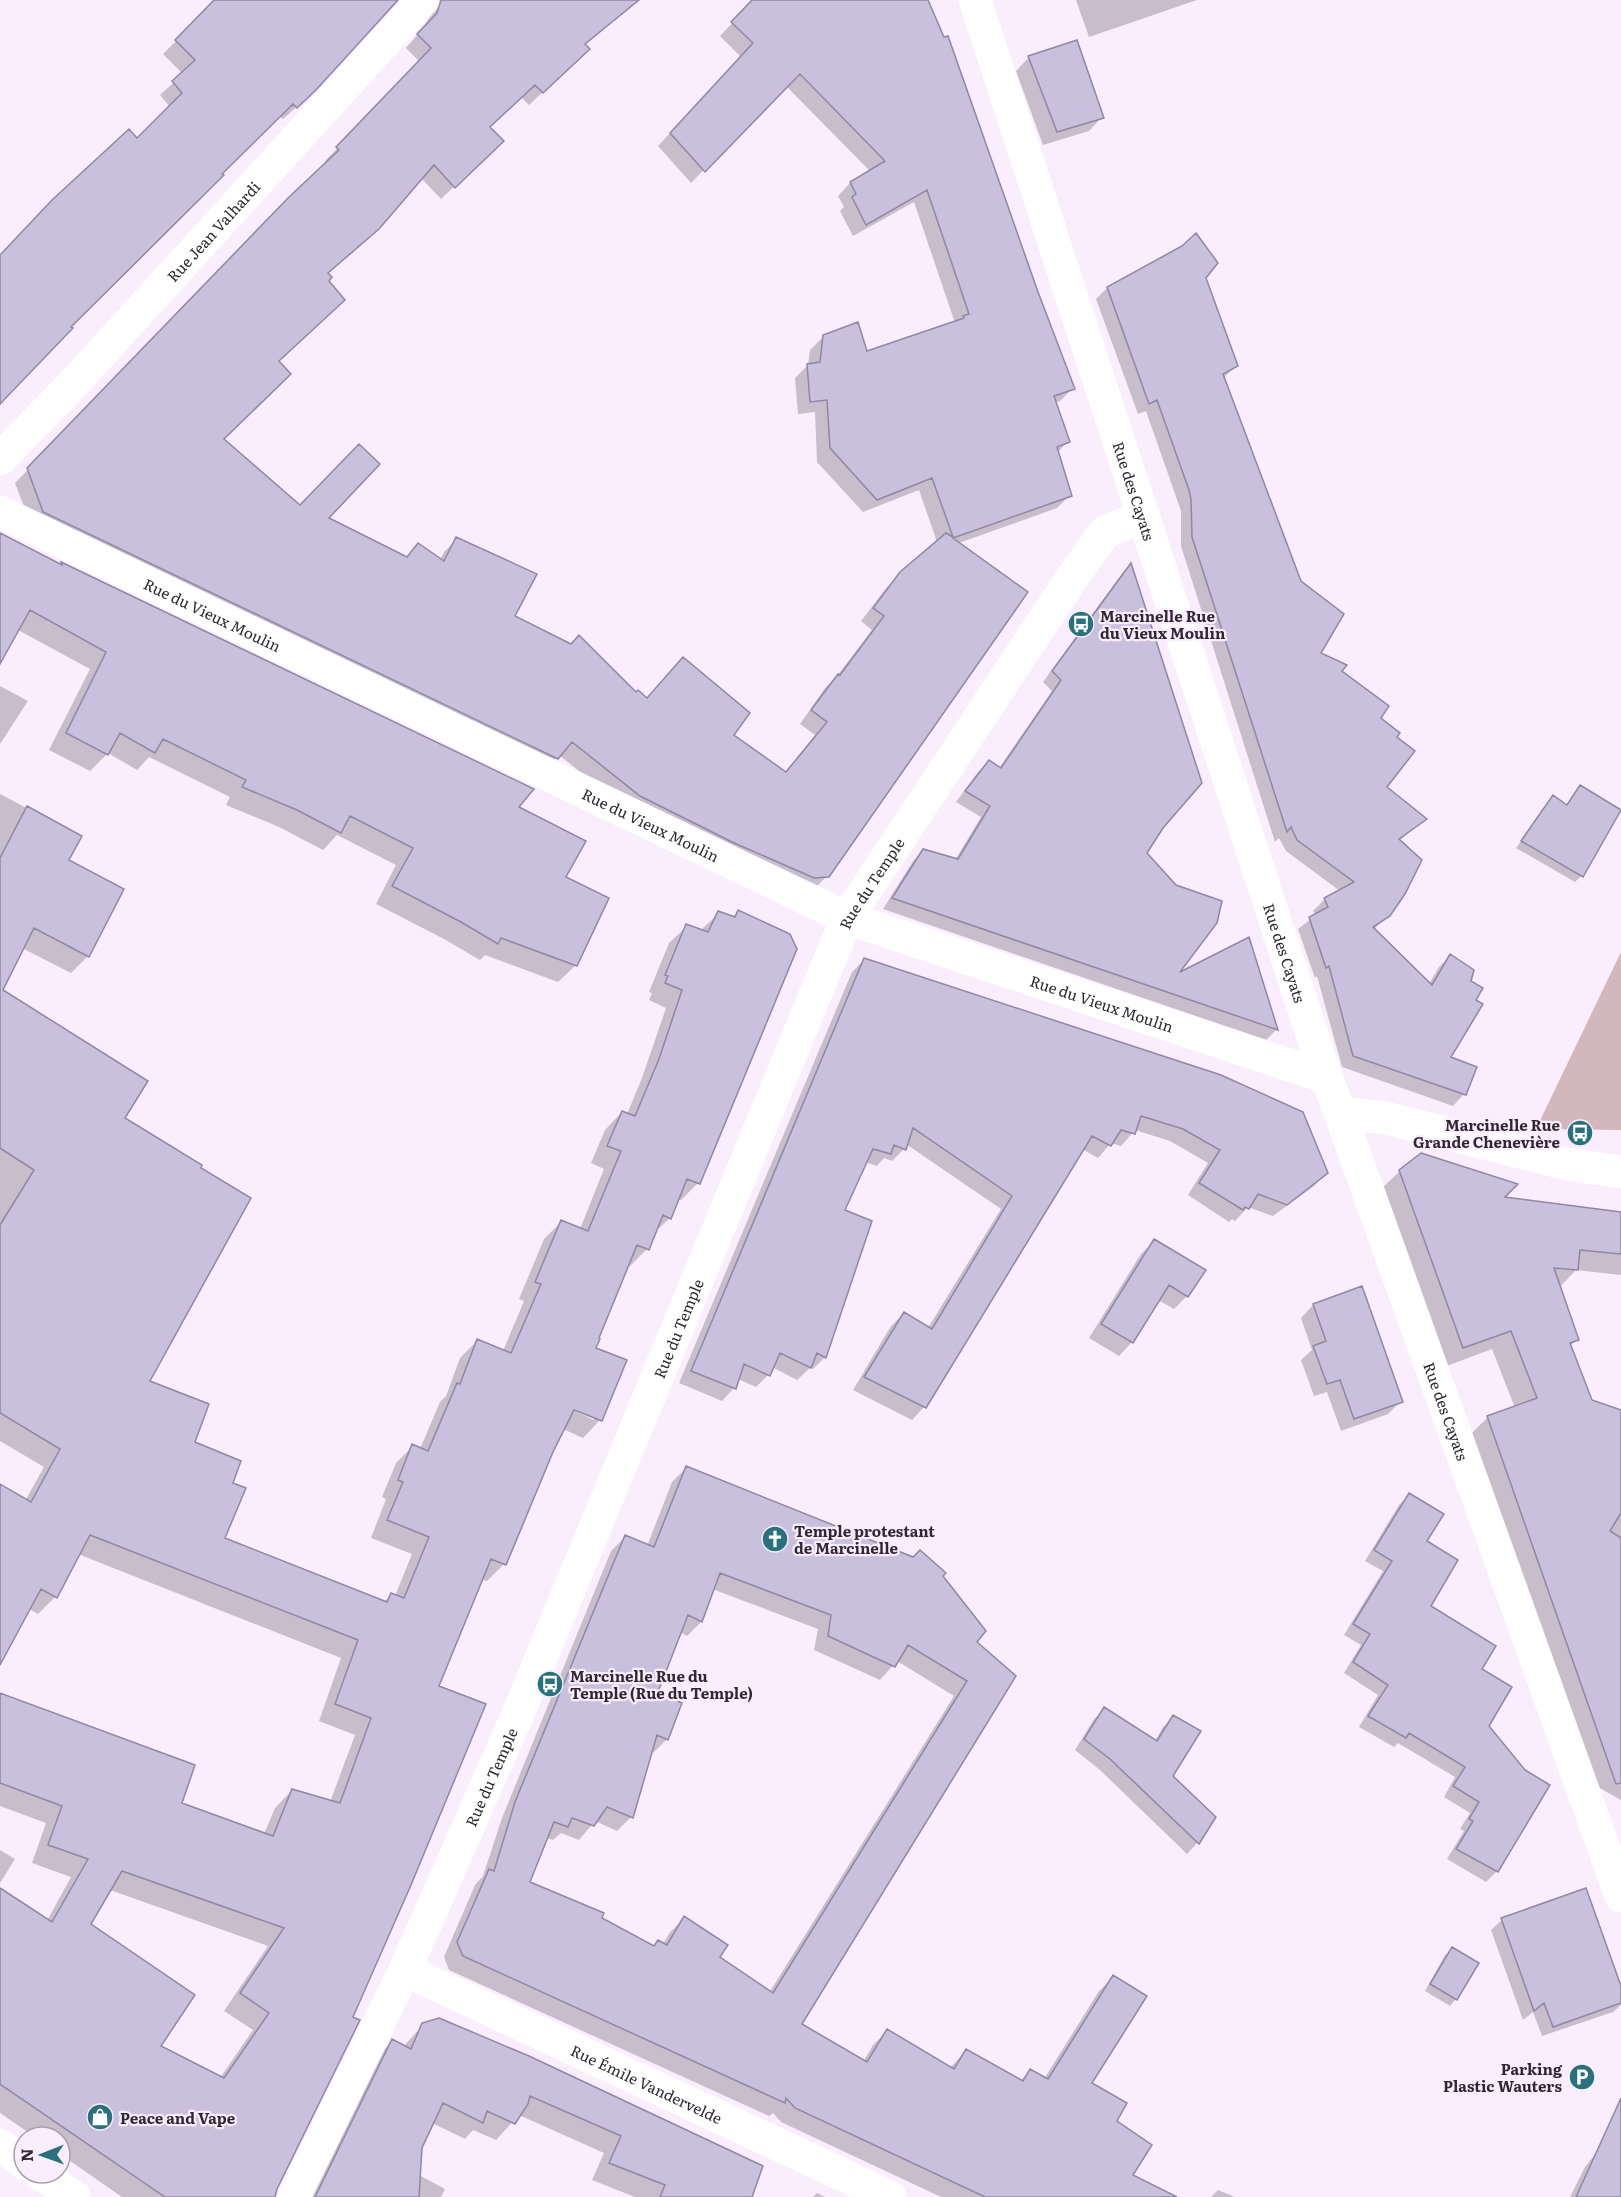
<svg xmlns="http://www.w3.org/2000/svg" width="1621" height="2197" viewBox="0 0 1621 2197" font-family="Literata,serif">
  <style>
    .green { fill: #d2b7bc }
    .shadow { fill: #0003; fill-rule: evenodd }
    .building { fill: #c8c0dc; stroke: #8f87a3; stroke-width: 1.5; fill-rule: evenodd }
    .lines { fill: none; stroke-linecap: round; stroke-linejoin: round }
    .street { stroke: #fff; stroke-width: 33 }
    .secondary { stroke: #fff; stroke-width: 33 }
    .labels { text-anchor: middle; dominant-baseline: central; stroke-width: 4.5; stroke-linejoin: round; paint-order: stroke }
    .street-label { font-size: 15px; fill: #2f2731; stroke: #faedfd }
    .poi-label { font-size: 15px; font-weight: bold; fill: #2f2731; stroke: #faedfd; text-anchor: start }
  </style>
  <rect width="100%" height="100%" fill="#faedfd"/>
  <path class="green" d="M 1621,952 L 1621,1130 L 1536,1129 Z"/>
  <path class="shadow" d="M 217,0 L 396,0 L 301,103 L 283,119 L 279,116 L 69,327 L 11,390 L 0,406 L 0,256 L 137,140 L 170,107 L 160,95 L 183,74 L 163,54 Z
    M 423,0 L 637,0 L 584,46 L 575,62 L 529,105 L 521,97 L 488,128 L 502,141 L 441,199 L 421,178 L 327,274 L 278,362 L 222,439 L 300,507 L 406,558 L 418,545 L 440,560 L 444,552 L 457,539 L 513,617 L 646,700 L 731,736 L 785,772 L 815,735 L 800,724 L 825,688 L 837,676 L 872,630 L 861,621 L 887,587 L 937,542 L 919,490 L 863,512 L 817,462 L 815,412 L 798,414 L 795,378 L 808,365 L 810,350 L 823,337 L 866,353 L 955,323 L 914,202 L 853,236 L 840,211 L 844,207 L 838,196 L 850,183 L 870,171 L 786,86 L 691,183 L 658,146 L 741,57 L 720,36 L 754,0 L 926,0 L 1073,388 L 1060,401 L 1055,403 L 1068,441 L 1057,453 L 1070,495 L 1057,508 L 959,543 L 827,876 L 814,889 L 627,809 L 559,755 L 544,771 L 31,525 L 15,483 L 286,202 L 327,163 L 325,161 L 420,62 L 406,48 L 424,27 L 429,18 Z
    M 1076,0 L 1197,0 L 1089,37 Z
    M 1029,57 L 1102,117 L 1089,131 L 1043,145 L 1016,71 Z
    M 1204,277 L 1236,366 L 1223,378 L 1319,654 L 1340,671 L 1379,719 L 1385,787 L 1425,819 L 1399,841 L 1389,915 L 1374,929 L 1429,984 L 1439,967 L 1450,956 L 1469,981 L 1474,1000 L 1449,1057 L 1475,1068 L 1464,1094 L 1453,1106 L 1342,1067 L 1317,976 L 1315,978 L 1298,929 L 1316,915 L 1313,911 L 1325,899 L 1340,891 L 1286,851 L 1279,838 L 1275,842 L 1181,546 L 1181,511 L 1146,411 L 1138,414 L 1096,299 L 1107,288 Z
    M 0,534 L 60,566 L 62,564 L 517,807 L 564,878 L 576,965 L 558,982 L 485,955 L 480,960 L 444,939 L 376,904 L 396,865 L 337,835 L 323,850 L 279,827 L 226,805 L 230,797 L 149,757 L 137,770 L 108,753 L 90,771 L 49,750 L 90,669 L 18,630 L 0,661 Z
    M 1130,565 L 1162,827 L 1145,853 L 1174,977 L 1248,939 L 1276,1030 L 1266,1040 L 883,909 L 913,861 L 924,850 L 955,860 L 981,817 L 956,802 L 978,772 L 989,762 L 999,768 L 1052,691 L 1043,682 L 1121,575 Z
    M 0,686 L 28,701 L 0,744 Z
    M 1581,787 L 1581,876 L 1575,882 L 1516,848 L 1553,797 L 1566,806 Z
    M 0,794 L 80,836 L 67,861 L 88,956 L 71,973 L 22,948 L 1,990 L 122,1119 L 148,1382 L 193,1443 L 231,1484 L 223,1538 L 384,1602 L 391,1595 L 395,1596 L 412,1554 L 371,1538 L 386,1499 L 382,1497 L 396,1463 L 413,1446 L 420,1449 L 440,1402 L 446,1396 L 460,1358 L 477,1341 L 503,1351 L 524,1301 L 519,1299 L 544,1239 L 561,1222 L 580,1229 L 604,1169 L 591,1163 L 605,1130 L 622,1112 L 627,1114 L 642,1078 L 666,1008 L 649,1000 L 652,993 L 649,992 L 669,943 L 687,926 L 701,930 L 719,913 L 733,918 L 738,912 L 698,1183 L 681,1200 L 677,1199 L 670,1218 L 653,1234 L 647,1249 L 630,1266 L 627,1265 L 594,1349 L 625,1361 L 600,1420 L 583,1438 L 563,1429 L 504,1564 L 487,1581 L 481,1579 L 437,1687 L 274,2197 L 122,2197 L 60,2154 L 60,2137 L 35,2137 L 0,2113 L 0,1890 L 47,1921 L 71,1877 L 32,1863 L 46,1823 L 0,1806 L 0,1694 L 180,1804 L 264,1834 L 275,1808 L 292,1790 L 330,1802 L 355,1735 L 319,1721 L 341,1658 L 78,1554 L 55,1597 L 38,1614 L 29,1609 L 0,1661 L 0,1486 L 25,1501 L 44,1467 L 0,1441 ZM 568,1405 L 594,1416 L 594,1420 L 567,1408 ZM 110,1890 L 268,1946 L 224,2011 L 253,2030 L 220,2078 L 159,2046 L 89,1924 Z
    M 864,960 L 1326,1173 L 1314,1186 L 1273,1216 L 1248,1207 L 1235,1221 L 1232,1219 L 1229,1222 L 1188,1195 L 1208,1163 L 1170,1141 L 1135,1130 L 1121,1146 L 1111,1143 L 1098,1158 L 1082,1149 L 924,1407 L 912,1420 L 853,1390 L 891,1326 L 904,1313 L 928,1328 L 1001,1209 L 906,1144 L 904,1149 L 892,1161 L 884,1158 L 877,1166 L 865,1162 L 843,1211 L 825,1357 L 813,1369 L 810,1368 L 797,1380 L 772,1367 L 768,1375 L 756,1387 L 738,1379 L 734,1388 L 722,1401 L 679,1383 L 852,972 Z
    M 1400,1171 L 1502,1198 L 1621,1214 L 1621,1275 L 1576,1270 L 1559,1288 L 1577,1340 L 1570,1346 L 1591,1401 L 1621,1411 L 1621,1800 L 1589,1782 L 1468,1437 L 1488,1417 L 1515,1408 L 1492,1349 L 1444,1367 L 1380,1190 Z
    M 1154,1241 L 1187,1296 L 1174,1309 L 1158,1300 L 1132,1342 L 1119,1356 L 1089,1338 L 1141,1254 Z
    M 1313,1305 L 1401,1401 L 1388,1414 L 1341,1431 L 1327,1392 L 1314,1396 L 1301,1360 L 1312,1350 L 1301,1318 Z
    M 686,1468 L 941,1576 L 975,1642 L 1014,1677 L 800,2024 L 863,2062 L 873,2045 L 887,2031 L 950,2068 L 967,2050 L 1020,2081 L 1031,2070 L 1044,2079 L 1099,1991 L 1113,1977 L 1090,2084 L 1115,2121 L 1131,2176 L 1174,2197 L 941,2197 L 781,2122 L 773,2113 L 769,2116 L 449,1970 L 444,1957 L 475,1885 L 483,1876 L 502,1818 L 611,1551 L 625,1537 L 647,1546 L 672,1482 ZM 712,1589 L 818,1629 L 814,1650 L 880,1680 L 897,1661 L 954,1696 L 769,1993 L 718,1958 L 685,1918 L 670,1932 L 663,1944 L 653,1947 L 600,1918 L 529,1883 L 546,1838 L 553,1840 L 561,1833 L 579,1840 L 595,1821 L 617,1831 L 631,1817 L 651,1752 L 653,1753 L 667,1739 L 657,1693 L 680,1632 L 687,1636 L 701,1622 Z
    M 1409,1495 L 1425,1542 L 1429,1606 L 1480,1670 L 1487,1726 L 1524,1771 L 1548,1786 L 1497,1871 L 1486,1882 L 1447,1859 L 1464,1831 L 1460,1829 L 1470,1813 L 1444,1797 L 1455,1777 L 1398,1743 L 1394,1747 L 1359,1727 L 1378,1695 L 1344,1673 L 1361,1645 L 1344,1635 L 1383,1571 L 1365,1561 L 1399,1505 Z
    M 1105,1709 L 1155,1741 L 1163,1727 L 1174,1717 L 1171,1777 L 1214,1817 L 1197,1843 L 1187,1854 L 1100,1770 L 1075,1750 L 1094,1719 Z
    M 0,1850 L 15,1859 L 0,1883 Z
    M 1502,1920 L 1621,1992 L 1621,2005 L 1613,2012 L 1542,2036 L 1533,2012 L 1523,2020 L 1491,1930 Z
    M 1452,1949 L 1456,1999 L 1450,2006 L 1425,1991 L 1445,1955 Z
    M 423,2025 L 750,2197 L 635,2197 L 592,2180 L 604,2153 L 519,2115 L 496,2140 L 473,2130 L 465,2139 L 432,2123 L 420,2148 L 419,2175 L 445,2189 L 441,2197 L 307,2197 L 375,2058 L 393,2041 L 403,2047 Z
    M 1621,2132 L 1621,2197 L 1570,2197 L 1585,2167 L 1599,2149 Z
    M 1218,2190 L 1235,2197 L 1211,2197 Z
    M 817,2193 L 825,2197 L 813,2197 Z"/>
  <path class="building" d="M 214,0 L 398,0 L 316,90 L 297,108 L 293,104 L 222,174 L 224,175 L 71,327 L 73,328 L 0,404 L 0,255 L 52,200 L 129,129 L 137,138 L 182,93 L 172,81 L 195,60 L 175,40 Z
    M 441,0 L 639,0 L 585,44 L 590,49 L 543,93 L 535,85 L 490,127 L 504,141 L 455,188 L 434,165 L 379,229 L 328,273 L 332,277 L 329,281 L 345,300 L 279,361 L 291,374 L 224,439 L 300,505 L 359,444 L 380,464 L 329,518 L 407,557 L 418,543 L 444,561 L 456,537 L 537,574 L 515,616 L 571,644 L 579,635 L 636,692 L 638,690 L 647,698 L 683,657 L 750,713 L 734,735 L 786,772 L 827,722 L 811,710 L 838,674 L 840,675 L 884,616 L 873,608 L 900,572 L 946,533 L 953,537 L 932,478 L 877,500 L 830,448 L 827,400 L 810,402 L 807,364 L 820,362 L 823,335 L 858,322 L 867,351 L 964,318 L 963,316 L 969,314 L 927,190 L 866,225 L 852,197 L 856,194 L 850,182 L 885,161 L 800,74 L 705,172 L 670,133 L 753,43 L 731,22 L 752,0 L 928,0 L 944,37 L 948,36 L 1038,292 L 1075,389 L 1054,396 L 1070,442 L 1057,447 L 1072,496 L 953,538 L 1028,592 L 829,877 L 814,878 L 732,842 L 640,796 L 572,742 L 558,759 L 43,512 L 27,468 L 289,197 L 339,150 L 336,147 L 431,48 L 417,34 L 437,13 Z
    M 1077,40 L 1104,118 L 1057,132 L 1028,56 Z
    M 1196,233 L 1218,263 L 1206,278 L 1238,366 L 1223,374 L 1301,581 L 1344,614 L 1321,653 L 1347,665 L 1342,671 L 1389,706 L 1381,718 L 1400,733 L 1397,737 L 1415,751 L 1387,787 L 1427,819 L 1399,839 L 1422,860 L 1405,894 L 1390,916 L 1373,927 L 1432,985 L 1450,954 L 1474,970 L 1471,981 L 1483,988 L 1476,1000 L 1483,1004 L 1451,1057 L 1477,1067 L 1466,1095 L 1353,1056 L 1329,966 L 1326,968 L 1309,917 L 1328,907 L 1324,898 L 1354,882 L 1297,840 L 1291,827 L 1287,832 L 1192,537 L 1191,499 L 1189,490 L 1157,400 L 1149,404 L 1107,287 L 1182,246 Z
    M 0,533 L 62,565 L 61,562 L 534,789 L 519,807 L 586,841 L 566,877 L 609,898 L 577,966 L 501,938 L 498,944 L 461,922 L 392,886 L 413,848 L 350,816 L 341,833 L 297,810 L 242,787 L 246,780 L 163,739 L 155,753 L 120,733 L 108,755 L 66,733 L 106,652 L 30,610 L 0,664 Z
    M 1131,563 L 1202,783 L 1163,828 L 1147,853 L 1176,885 L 1222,901 L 1217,923 L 1180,972 L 1249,937 L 1278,1030 L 892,898 L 923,849 L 958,859 L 990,806 L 965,791 L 989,760 L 1001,768 L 1061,680 L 1052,671 Z
    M 1580,785 L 1621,810 L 1583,877 L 1521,841 L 1553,795 L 1567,805 Z
    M 27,806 L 82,836 L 69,860 L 124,889 L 89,957 L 34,928 L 3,990 L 148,1081 L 125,1118 L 202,1165 L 201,1168 L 251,1198 L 150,1381 L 209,1404 L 195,1442 L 241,1461 L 233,1483 L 246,1488 L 225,1538 L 387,1602 L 391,1593 L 404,1598 L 429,1537 L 387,1520 L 403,1482 L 398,1480 L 412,1444 L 428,1451 L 457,1383 L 460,1384 L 477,1339 L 511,1353 L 541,1284 L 535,1282 L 561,1220 L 588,1231 L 621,1151 L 607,1146 L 622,1111 L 635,1116 L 659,1059 L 682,990 L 665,983 L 668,976 L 665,975 L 686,924 L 708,932 L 718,911 L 735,917 L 738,910 L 790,934 L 797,949 L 700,1184 L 687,1179 L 671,1219 L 663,1215 L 649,1250 L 637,1245 L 599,1338 L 600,1339 L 596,1348 L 627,1360 L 602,1421 L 574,1410 L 553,1452 L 506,1565 L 491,1559 L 439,1686 L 486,1704 L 411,1885 L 353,2017 L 360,2020 L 277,2189 L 275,2197 L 165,2197 L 0,2084 L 0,1888 L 52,1922 L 88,1859 L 48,1845 L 62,1806 L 0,1783 L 0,1693 L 195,1765 L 182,1803 L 273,1836 L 292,1789 L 340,1803 L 371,1718 L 335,1704 L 358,1640 L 90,1535 L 57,1598 L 41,1589 L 0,1665 L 0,1484 L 31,1502 L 60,1449 L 0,1413 L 0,1225 L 34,1170 L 0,1148 L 0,858 ZM 122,1871 L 284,1928 L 240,1993 L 269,2013 L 224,2078 L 161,2046 L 195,1995 L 91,1924 Z
    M 864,958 L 1221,1075 L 1303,1112 L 1328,1173 L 1287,1205 L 1258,1194 L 1249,1209 L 1245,1207 L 1243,1210 L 1199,1183 L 1220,1150 L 1183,1129 L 1141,1116 L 1135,1134 L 1121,1130 L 1111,1146 L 1092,1136 L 926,1408 L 864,1377 L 904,1312 L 932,1329 L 1012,1196 L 913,1128 L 906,1150 L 894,1145 L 891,1154 L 873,1149 L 845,1210 L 872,1221 L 826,1358 L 817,1353 L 811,1368 L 780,1353 L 770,1376 L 744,1364 L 736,1389 L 691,1371 Z
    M 1421,1153 L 1518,1184 L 1505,1197 L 1621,1212 L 1621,1254 L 1580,1250 L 1578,1270 L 1554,1268 L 1579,1340 L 1570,1343 L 1592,1400 L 1621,1410 L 1621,1513 L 1610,1531 L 1621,1538 L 1621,1783 L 1616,1784 L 1487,1416 L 1537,1398 L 1511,1331 L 1463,1348 L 1399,1170 Z
    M 1154,1239 L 1206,1270 L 1188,1297 L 1169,1285 L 1133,1343 L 1101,1324 Z
    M 1362,1286 L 1403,1402 L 1354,1419 L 1340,1380 L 1327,1384 L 1313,1346 L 1326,1341 L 1313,1304 Z
    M 686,1466 L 913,1557 L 920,1550 L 946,1573 L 943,1576 L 986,1631 L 977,1642 L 1016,1676 L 802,2024 L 867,2062 L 887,2029 L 954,2069 L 966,2049 L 1023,2081 L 1030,2069 L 1048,2079 L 1113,1975 L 1147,1996 L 1092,2083 L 1127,2103 L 1117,2121 L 1152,2145 L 1133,2175 L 1177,2197 L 985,2197 L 795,2108 L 786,2098 L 785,2103 L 463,1956 L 457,1942 L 489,1869 L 494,1871 L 515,1802 L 625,1535 L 654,1547 ZM 720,1573 L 831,1615 L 828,1636 L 895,1667 L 908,1645 L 967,1681 L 773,1993 L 720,1957 L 728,1945 L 684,1916 L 667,1945 L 658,1940 L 654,1946 L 602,1918 L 604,1913 L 530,1882 L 554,1822 L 568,1827 L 572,1818 L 594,1826 L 607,1807 L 633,1818 L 657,1735 L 668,1740 L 682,1703 L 658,1692 L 688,1615 L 702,1622 Z
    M 1409,1493 L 1444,1514 L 1427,1541 L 1458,1560 L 1431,1606 L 1496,1646 L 1482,1669 L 1512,1687 L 1489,1726 L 1525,1770 L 1550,1785 L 1498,1872 L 1456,1849 L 1473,1821 L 1469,1819 L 1479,1802 L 1453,1786 L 1465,1767 L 1409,1733 L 1406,1738 L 1368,1716 L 1388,1685 L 1353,1662 L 1370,1634 L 1353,1624 L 1392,1561 L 1374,1550 Z
    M 1104,1707 L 1157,1741 L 1173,1715 L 1201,1731 L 1173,1776 L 1216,1817 L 1199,1844 L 1110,1759 L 1084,1739 Z
    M 1586,1888 L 1621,1986 L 1621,2003 L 1553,2027 L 1544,2003 L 1534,2011 L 1501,1918 Z
    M 1452,1947 L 1479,1963 L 1457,2000 L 1430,1984 Z
    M 439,2018 L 529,2056 L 763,2166 L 752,2197 L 660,2197 L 665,2185 L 609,2163 L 621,2136 L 530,2096 L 528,2104 L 515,2124 L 487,2111 L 483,2123 L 443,2103 L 422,2148 L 419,2197 L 315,2197 L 392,2039 L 411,2049 L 422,2023 Z
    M 1621,2098 L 1621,2197 L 1576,2197 Z"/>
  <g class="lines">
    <g class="street">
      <path id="s1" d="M 975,0 L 1326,1077 L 1340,1113 L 1621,1896"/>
      <path id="s2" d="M 0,459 L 74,383 L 423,0"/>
      <path id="s3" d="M 0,512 L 847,918 L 1326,1077"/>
      <path d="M 1340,1113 L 1386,1118 L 1567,1164 L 1621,1172"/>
      <path id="s4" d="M 405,1970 L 890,2197"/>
      <path id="s5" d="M 294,2197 L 405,1970 L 518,1714 L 847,918 L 1074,575 L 1105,532 L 1144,516"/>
    </g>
    <path class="secondary" d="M 0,2145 L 24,2163
      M 39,2173 L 74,2197"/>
  </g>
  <defs>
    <symbol id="bus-disc" viewBox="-11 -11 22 22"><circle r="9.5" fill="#29717c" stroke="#faedfd"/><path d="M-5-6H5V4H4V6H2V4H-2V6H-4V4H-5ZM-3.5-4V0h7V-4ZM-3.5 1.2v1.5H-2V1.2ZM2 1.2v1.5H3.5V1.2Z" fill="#fff"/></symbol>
    <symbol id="church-disc" viewBox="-11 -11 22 22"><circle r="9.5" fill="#29717c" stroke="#faedfd"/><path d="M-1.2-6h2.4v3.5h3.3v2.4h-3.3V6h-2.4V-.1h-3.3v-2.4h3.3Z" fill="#fff"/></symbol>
    <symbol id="parking-disc" viewBox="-11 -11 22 22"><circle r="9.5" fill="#29717c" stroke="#faedfd"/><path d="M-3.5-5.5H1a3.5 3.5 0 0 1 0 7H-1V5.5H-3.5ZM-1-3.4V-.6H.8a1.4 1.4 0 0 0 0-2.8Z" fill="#fff"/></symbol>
    <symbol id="shop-disc" viewBox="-11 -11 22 22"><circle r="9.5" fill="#29717c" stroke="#faedfd"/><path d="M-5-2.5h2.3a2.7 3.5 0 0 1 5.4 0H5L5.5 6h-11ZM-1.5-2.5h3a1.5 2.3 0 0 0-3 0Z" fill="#fff"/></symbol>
  </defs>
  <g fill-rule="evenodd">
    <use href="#bus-disc" x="1066" y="609" width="30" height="30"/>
    <use href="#bus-disc" x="1565" y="1118" width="30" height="30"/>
    <use href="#church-disc" x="760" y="1524" width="30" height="30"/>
    <use href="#bus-disc" x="535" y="1669" width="30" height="30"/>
    <use href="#parking-disc" x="1567" y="2062" width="30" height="30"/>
    <use href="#shop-disc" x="85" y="2102" width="30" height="30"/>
  </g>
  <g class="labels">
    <g class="street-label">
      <text stroke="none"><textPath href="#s2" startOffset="312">Rue Jean Valhardi</textPath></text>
      <text stroke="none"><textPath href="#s1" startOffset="516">Rue des Cayats</textPath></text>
      <text stroke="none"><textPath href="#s3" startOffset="236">Rue du Vieux Moulin</textPath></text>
      <text stroke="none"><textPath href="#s3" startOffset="722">Rue du Vieux Moulin</textPath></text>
      <text stroke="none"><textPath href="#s5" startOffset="1436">Rue du Temple</textPath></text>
      <text stroke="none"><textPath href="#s1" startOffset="1002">Rue des Cayats</textPath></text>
      <text stroke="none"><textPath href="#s3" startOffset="1208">Rue du Vieux Moulin</textPath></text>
      <text stroke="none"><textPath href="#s5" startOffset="950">Rue du Temple</textPath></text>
      <text stroke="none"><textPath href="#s1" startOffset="1488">Rue des Cayats</textPath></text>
      <text stroke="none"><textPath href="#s5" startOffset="464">Rue du Temple</textPath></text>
      <text stroke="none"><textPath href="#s4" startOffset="267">Rue Émile Vandervelde</textPath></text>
    </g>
    <g class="poi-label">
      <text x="1100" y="615">Marcinelle Rue<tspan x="1100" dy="17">du Vieux Moulin</tspan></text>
      <text x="1560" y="1124" text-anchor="end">Marcinelle Rue<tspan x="1560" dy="17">Grande Chenevière</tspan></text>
      <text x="794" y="1530">Temple protestant<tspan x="794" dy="17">de Marcinelle</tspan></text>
      <text x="570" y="1675">Marcinelle Rue du<tspan x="570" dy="17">Temple (Rue du Temple)</tspan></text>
      <text x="1562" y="2068" text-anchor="end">Parking<tspan x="1562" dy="17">Plastic Wauters</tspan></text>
      <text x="120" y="2117">Peace and Vape</text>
    </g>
  </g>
  <g transform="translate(42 2155) rotate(269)"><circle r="28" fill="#faedfd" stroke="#a99eab" stroke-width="1.5"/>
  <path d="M0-4.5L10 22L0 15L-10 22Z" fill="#29717c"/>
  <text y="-9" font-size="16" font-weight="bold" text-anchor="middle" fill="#2f2731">N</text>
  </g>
</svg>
